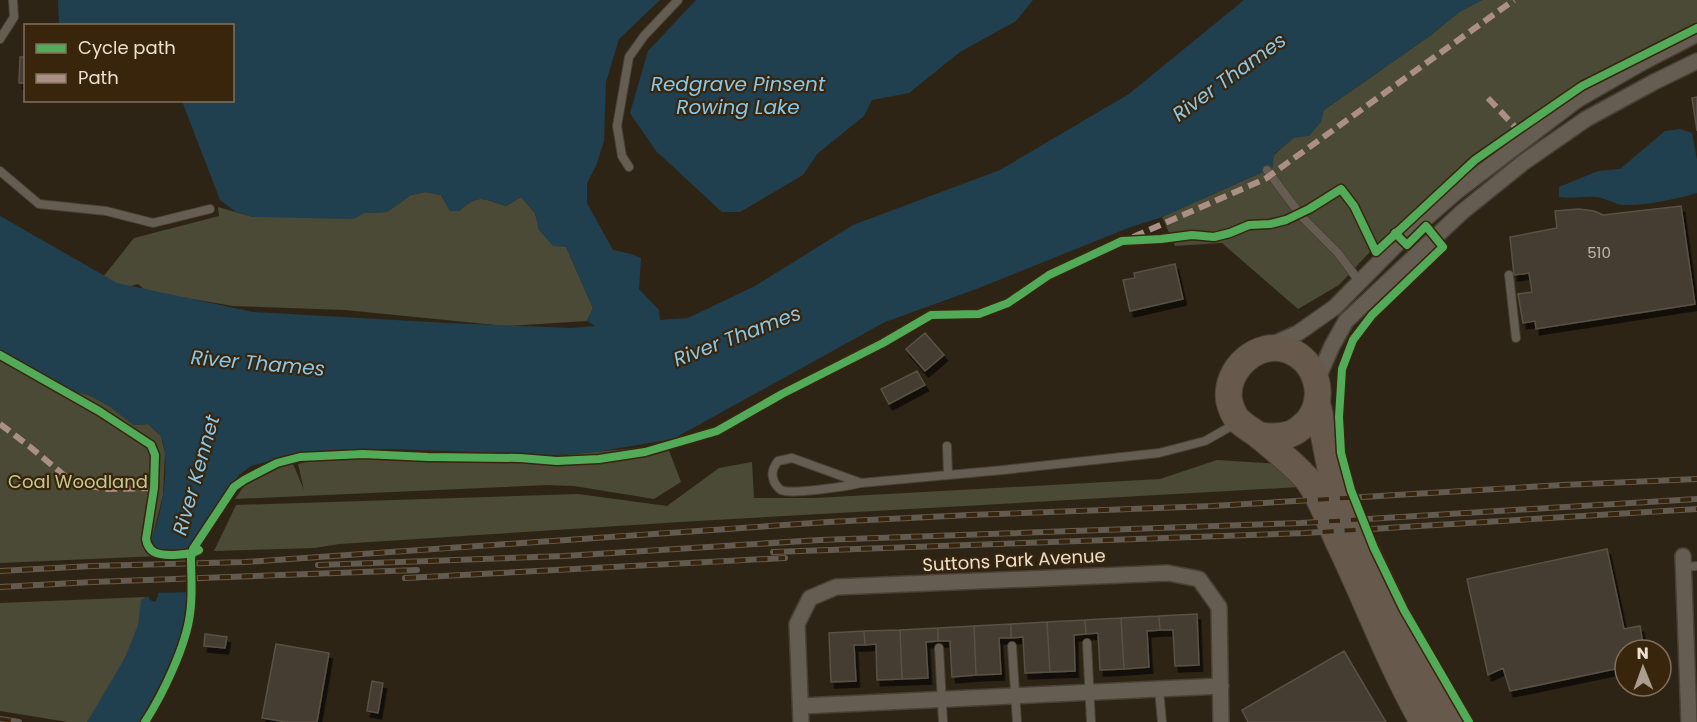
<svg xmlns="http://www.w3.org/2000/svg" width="1697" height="722" viewBox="0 0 1697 722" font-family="Poppins,sans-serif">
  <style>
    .green { fill: #4a4a37 }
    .water { fill: #21404f }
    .pier { fill: #2e2416 }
    .building { fill: #453c30; stroke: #595145; stroke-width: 1.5; filter: url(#shadow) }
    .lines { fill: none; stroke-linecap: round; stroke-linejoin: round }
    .service-casing { stroke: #494036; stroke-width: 10 }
    .minor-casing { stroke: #494036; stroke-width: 18 }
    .primary-casing { stroke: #494036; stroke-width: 28 }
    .service { stroke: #655d52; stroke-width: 8 }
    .minor { stroke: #655d52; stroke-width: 15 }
    .primary { stroke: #675a4c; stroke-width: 26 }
    .rail-casing { stroke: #635a50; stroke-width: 6 }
    .rail { stroke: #38250c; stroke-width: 4; stroke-dasharray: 11; stroke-linecap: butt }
    .quiet { stroke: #ac8f84; stroke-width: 6; stroke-dasharray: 12 6; stroke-linecap: butt }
    .cycleway-casing { stroke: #38250c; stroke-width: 11 }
    .cycleway { stroke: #51ab58; stroke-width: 8 }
    .labels { text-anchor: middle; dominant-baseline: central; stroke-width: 4.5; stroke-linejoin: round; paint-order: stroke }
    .number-label { font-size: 15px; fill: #c2b7a9 }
    .park-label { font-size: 18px; fill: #c4ca8d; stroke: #38250c }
    .street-label { font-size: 18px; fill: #ece0d1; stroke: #38250c }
    .water-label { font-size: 20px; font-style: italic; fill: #88c7e9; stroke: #38250c }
  </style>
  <defs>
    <filter id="shadow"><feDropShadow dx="3.5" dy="6" stdDeviation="0" flood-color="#0009"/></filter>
  </defs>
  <rect width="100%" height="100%" fill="#2e2416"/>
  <path class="green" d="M 1482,0 L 1697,0 L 1697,24 L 1580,82 L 1471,156 L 1366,256 L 1339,285 L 1298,309 L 1222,243 L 1175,246 L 1162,217 L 1267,170 L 1274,155 L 1324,110 L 1431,35 L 1459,12 Z
    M 426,192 L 441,195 L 450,211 L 459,211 C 480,193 481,199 506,206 L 521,197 L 535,213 L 539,230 L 566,247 L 593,308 L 587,321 L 506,326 L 345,310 L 233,306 L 146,291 L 138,284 L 120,289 L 99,282 L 134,238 L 219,216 L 218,207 L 253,217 L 387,212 L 411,195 Z
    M 0,351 L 3,351 L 60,388 L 89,395 L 109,406 L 134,425 L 148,424 L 161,436 L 165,453 L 163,495 L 152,539 L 159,556 L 0,563 Z
    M 667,445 L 681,482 L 654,499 L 574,486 L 547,485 L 235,499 L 251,476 L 291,459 L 304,490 L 298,464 L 333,455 L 349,454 L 406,461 L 490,462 Z
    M 1217,460 L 1279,464 L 1300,487 L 680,522 L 339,544 L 315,548 L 214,551 L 236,505 L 578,494 L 667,506 L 719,468 L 752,462 L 754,498 L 815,498 L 1160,479 Z
    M 145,597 L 136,635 L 109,691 L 87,722 L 68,722 L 0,711 L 0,603 Z"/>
  <path class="water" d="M 58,0 L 660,0 L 619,39 L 606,82 L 604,141 L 596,166 L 587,183 L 587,203 L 613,250 L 631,254 L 641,258 L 639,289 L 659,310 L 660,320 L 688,318 L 755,286 L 853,225 L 1000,170 L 1129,94 L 1244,0 L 1482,0 L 1459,12 L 1431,35 L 1324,110 L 1321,122 L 1309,136 L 1294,138 L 1274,154 L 1273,167 L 1267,170 L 1162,217 L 1128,228 L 979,288 L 885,322 L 673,439 L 596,452 L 555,455 L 389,449 L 329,450 L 290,456 L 251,466 L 239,475 L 203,529 L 188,553 L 189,595 L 185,625 L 163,683 L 140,722 L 87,722 L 125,658 L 138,625 L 141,600 L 148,596 L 150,600 L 155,602 L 158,596 L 159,556 L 156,552 L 150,551 L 148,545 C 161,525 172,459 161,437 C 159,432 152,428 148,424 L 134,425 L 109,406 L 89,395 L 60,388 L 3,351 L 0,351 L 0,216 L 117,283 L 253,312 L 448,323 L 571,328 L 595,326 L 587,321 L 593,308 L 566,247 L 553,246 L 539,230 L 535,213 L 521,197 L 506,206 C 481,199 480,193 459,211 L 450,211 L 441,195 L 426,192 L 411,195 L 387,212 L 364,213 L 354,219 L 253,217 L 236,212 L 220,200 L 182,101 L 232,100 L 232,26 L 59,25 Z
    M 696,0 L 1033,0 L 1016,21 L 960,52 L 909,93 L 872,100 L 864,116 L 817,154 L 803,175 L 740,212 L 722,212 L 656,151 L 630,113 L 648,51 Z
    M 1680,129 L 1692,133 L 1697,160 L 1697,193 C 1677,199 1644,206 1623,205 C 1614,204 1606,198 1596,197 C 1584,196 1572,199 1559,197 L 1559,187 L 1598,171 L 1620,169 L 1665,131 Z"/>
  <path class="pier" d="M 191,558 L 192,592 L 155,593 L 156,559 Z"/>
  <path class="building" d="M 20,57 L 26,57 L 26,83 L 19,83 Z
    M 1697,97 L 1697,131 L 1692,98 Z
    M 1681,206 L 1695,304 L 1536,329 L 1535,321 L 1523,323 L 1518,294 L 1532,292 L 1529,273 L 1514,275 L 1510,237 L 1557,228 L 1555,211 L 1579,209 L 1594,211 L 1603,215 Z
    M 1175,264 L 1183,299 L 1130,311 L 1123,280 L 1135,278 L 1134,273 Z
    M 925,333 L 944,355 L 925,371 L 906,349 Z
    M 917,371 L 925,385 L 889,404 L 881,389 Z
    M 1607,549 L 1624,629 L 1640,626 L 1644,650 L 1625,650 L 1625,667 L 1510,691 L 1503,668 L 1488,675 L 1467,579 Z
    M 1197,614 L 1199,665 L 1175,666 L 1173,630 L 1160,630 L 1159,616 Z
    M 1159,616 L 1160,630 L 1147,631 L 1149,667 L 1124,669 L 1121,618 Z
    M 1121,618 L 1124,669 L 1100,670 L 1098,633 L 1086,634 L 1085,620 Z
    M 1085,620 L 1086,634 L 1074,635 L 1075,671 L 1050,672 L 1047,622 Z
    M 1047,622 L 1050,672 L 1025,673 L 1023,637 L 1011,638 L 1011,624 Z
    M 1011,624 L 1011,638 L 999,638 L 1001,674 L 976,675 L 974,626 Z
    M 974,626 L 976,675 L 952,677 L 950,641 L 938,641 L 938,628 Z
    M 938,628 L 938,641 L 926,642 L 928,678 L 902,679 L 900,630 Z
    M 900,630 L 902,679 L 877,680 L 876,644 L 865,645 L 864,631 Z
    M 864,631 L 865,645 L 854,645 L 856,681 L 831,682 L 829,633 Z
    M 205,634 L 227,637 L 225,648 L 204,646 Z
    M 276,644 L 329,653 L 317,722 L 286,722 L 262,718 Z
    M 1344,651 L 1386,722 L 1248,722 L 1242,710 Z
    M 372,681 L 383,683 L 378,713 L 367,711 Z"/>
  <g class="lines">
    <defs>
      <path id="service" d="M 0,39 L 14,17 L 13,0
        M 629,167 L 622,156 L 617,126 L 629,57 L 644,36 L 678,0
        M 1267,170 L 1302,217 L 1338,253 L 1359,281
        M 0,171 L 39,204 L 106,211 L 153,223 L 210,209
        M 1509,275 L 1516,338
        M 947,446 L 948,475
        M 792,458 L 861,483 C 848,486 791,495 781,490 C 777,487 774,483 773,478 C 771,471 774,466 778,461 Z
        M 861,483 L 1003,470 L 1159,453 L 1205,441 L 1235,424
        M 1683,567 L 1697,566
        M 1087,643 L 1091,722
        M 1012,646 L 1017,722
        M 939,648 L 943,722
        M 1159,689 L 1162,722"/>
      <path id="minor" d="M 1271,345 L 1298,333 L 1335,307 L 1402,239 L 1456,192 L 1577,100 L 1643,62 L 1697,34
        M 1317,380 L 1332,346 L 1346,321 L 1462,212 L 1524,162 L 1586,119 L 1654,82 L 1697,61
        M 1683,556 L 1689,722
        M 801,706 L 1221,686
        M 801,722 L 797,624 L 810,598 L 836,587 L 1168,573 L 1199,579 L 1219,607 L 1221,722"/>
      <path id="primary" d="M 1317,403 C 1324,430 1327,457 1334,483 L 1429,683 L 1449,722
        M 1258,435 C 1269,437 1279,438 1290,434 C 1297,432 1303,426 1308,421 C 1327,397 1317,361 1288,350 C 1257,340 1225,369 1229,400 C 1230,406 1234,416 1238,420 C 1244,426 1251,430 1257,434 C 1270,445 1301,470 1310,483 C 1321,499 1330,523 1338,541 C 1367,601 1390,664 1423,722"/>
    </defs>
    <use href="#service" class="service-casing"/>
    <use href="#minor" class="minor-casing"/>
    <use href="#primary" class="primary-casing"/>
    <use href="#service" class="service"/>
    <use href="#minor" class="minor"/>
    <use href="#primary" class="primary"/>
    <defs>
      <path id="rail" d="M 773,552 L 1305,533 L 1697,509
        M 318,565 L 564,556 L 820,540 L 1301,523 L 1697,499
        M 0,571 L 92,566 L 245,562 L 828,522 L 969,515 L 1212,506 L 1562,485 L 1697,479
        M 405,578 L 785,558
        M 0,587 L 93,582 L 417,570
        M 0,719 L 19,722"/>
    </defs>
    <use href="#rail" class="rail-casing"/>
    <use href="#rail" class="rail"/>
    <path class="quiet" d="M 1488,98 L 1518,130
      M 1133,237 L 1265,179 L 1514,0
      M 0,424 L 29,446 L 65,476 L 83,485 L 108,489 L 154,488"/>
    <defs>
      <path id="cycleway" d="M 1395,233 L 1407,245 L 1426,226 L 1443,247 L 1372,315 L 1353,340 L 1342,369 L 1339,417 L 1341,453 L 1351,490 L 1374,548 L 1404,610 L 1469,722
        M 0,355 L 99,411 L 151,445 L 155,455 L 154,488 L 146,539 C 147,545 149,549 154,552 C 163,557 191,555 199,550
        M 145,722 C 163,694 186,646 190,614 C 193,596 191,576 191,558 L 193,549 L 234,487 L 244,480 L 277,463 L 300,457 L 363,454 L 428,457 L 520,458 L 557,461 L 599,459 L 645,452 L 717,431 L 782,394 L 883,343 L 931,315 L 979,314 L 1008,303 L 1049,275 L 1122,241 L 1161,239 L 1192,235 L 1214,237 L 1230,233 L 1249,225 L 1270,224 L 1286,220 L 1309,209 L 1341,189 L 1354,206 L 1376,252 L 1475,160 L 1518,130 L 1582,86 L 1697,28"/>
    </defs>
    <use href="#cycleway" class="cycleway-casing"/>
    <use href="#cycleway" class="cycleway"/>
  </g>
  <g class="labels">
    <g class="number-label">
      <text x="1599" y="252">510</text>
    </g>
    <g class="park-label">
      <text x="78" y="481">Coal Woodland</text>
    </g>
    <g class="street-label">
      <text transform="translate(1014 560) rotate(-3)">Suttons Park Avenue</text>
    </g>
    <g class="water-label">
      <text transform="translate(1229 77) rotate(-36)">River Thames</text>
      <text x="738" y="84">Redgrave Pinsent<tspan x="738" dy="23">Rowing Lake</tspan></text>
      <text transform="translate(737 336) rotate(-21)">River Thames</text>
      <text transform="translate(258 363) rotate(5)">River Thames</text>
      <text transform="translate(196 475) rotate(-74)">River Kennet</text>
    </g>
  </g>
  <rect x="24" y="24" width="210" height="78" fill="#38250c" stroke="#80705b" stroke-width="1.5"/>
  <rect x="36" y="44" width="30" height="9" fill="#51ab58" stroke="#80705b" stroke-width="1.5"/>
  <text x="78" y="54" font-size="18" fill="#ece0d1">Cycle path</text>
  <rect x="36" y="74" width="30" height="9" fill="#ac8f84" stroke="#80705b" stroke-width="1.5"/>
  <text x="78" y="84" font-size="18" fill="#ece0d1">Path</text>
  <g transform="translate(1643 668) rotate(359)"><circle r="28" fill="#38250c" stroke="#80705b" stroke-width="1.5"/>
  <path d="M0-4.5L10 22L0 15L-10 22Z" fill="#aa9e90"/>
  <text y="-9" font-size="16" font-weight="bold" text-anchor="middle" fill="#ece0d1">N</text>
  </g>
</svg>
